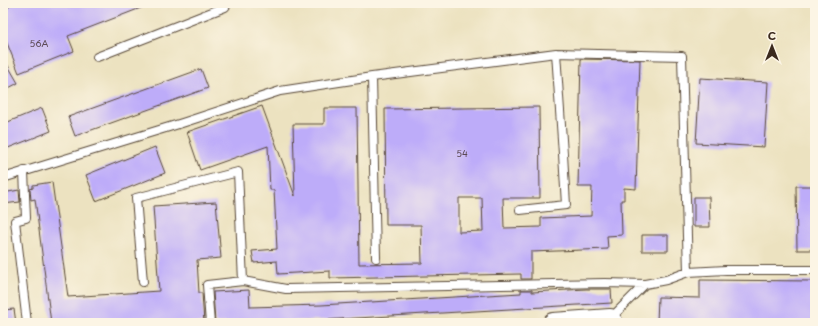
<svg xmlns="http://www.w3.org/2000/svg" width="818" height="326" viewBox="0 0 818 326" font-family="'Playpen Sans',sans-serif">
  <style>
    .building { fill: #bdacf9; fill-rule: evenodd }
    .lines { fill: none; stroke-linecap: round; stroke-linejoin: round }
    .service-casing { stroke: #564636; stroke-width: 10 }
    .tertiary-casing { stroke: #564636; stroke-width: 22 }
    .service { stroke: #fff; stroke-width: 8 }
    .tertiary { stroke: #fff; stroke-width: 20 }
    .labels { text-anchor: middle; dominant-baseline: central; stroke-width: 4; stroke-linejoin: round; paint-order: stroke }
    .number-label { font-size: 9px; fill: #5c4a55 }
  </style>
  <rect width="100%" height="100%" fill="#fcf5e5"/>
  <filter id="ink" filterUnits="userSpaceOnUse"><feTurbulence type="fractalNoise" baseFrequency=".025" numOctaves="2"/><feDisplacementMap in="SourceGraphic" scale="8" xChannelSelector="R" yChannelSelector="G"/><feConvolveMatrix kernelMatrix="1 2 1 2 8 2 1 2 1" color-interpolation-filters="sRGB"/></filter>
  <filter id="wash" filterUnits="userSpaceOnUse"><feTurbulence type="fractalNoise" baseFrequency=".012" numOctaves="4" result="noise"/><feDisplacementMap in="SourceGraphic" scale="16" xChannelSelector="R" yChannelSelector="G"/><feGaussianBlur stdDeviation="0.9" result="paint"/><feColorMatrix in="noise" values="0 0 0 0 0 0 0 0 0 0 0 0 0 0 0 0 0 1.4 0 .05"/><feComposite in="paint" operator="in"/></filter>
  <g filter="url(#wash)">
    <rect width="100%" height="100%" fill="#ece2c0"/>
    <g id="blocks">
      <path class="building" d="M 15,3 L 151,3 L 151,4 L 68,36 L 74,51 L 19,73 L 3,33 L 3,9 L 8,8 L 11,5 Z
        M 3,57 L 18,83 L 3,91 Z
        M 581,59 L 640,60 L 636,189 L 624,188 L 624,200 L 621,200 L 622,235 L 607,236 L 608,249 L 531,252 L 531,279 L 521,279 L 521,274 L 330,278 L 330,271 L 278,274 L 277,261 L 254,263 L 252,251 L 277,249 L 274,190 L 270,190 L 268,146 L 200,170 L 187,132 L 262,106 L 295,196 L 293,124 L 324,124 L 324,108 L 357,108 L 359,264 L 422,263 L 421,225 L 386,225 L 385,109 L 539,107 L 540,198 L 503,198 L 504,228 L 541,227 L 541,218 L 591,216 L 592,187 L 578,187 ZM 459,198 L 482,198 L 483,231 L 459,232 Z
        M 201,69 L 208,88 L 75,136 L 68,117 Z
        M 700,78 L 768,82 L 764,147 L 696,143 Z
        M 42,108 L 51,131 L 3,150 L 3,124 Z
        M 155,147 L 165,173 L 96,201 L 86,175 Z
        M 52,182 L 68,297 L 159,291 L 153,206 L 216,202 L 221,258 L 197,260 L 199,293 L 202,293 L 204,323 L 174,323 L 174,321 L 135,323 L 51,323 L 35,199 L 31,200 L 30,189 L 33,188 L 33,185 Z
        M 796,186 L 814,186 L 814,250 L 797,250 Z
        M 19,190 L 20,202 L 3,204 L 3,193 Z
        M 694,197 L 709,197 L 710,227 L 694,227 Z
        M 642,235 L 668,235 L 668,251 L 642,251 Z
        M 700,280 L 815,281 L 815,323 L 657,323 L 658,297 L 700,298 Z
        M 586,289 L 611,289 L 612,303 L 323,320 L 251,322 L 251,323 L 215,323 L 213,292 L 249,290 L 250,307 L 321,305 L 521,293 L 521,290 L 532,290 L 532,292 Z
        M 14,309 L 16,323 L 3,323 L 3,310 Z"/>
    </g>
  </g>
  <g filter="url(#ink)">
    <use href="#blocks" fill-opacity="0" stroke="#564636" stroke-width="1"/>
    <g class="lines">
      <defs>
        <path id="service" d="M 3,4 L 6,3
          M 556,53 L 682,56 L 688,272
          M 97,57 L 225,7 L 228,3
          M 24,171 L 26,218 L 15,221 L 27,323
          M 3,178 L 182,123 L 280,91 L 372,77
          M 376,258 L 372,77 L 556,53 L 563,154 L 566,205 L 520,210
          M 243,281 L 286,289 L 605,283 L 645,284 L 610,319
          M 143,282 L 136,198 L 238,172 L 243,281 L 207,285 L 210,323
          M 645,284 L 666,280 L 688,272 L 726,270 L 815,270"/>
        <path id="tertiary" d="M 553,323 L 610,319 L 613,323"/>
      </defs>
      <use href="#service" class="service-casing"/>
      <use href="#tertiary" class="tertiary-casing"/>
      <use href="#service" class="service"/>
      <use href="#tertiary" class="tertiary"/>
    </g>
  </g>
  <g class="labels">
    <g class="number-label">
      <text x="39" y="43">56А</text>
      <text x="462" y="153">54</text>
    </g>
  </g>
  <rect width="818" height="326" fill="none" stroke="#fcf5e5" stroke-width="16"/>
  <g transform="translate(772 46)" stroke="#fcf5e5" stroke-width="3" paint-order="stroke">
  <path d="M0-3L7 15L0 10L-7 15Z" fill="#3b2a1e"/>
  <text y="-6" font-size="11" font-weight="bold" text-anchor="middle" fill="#3b2a1e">С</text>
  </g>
</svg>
